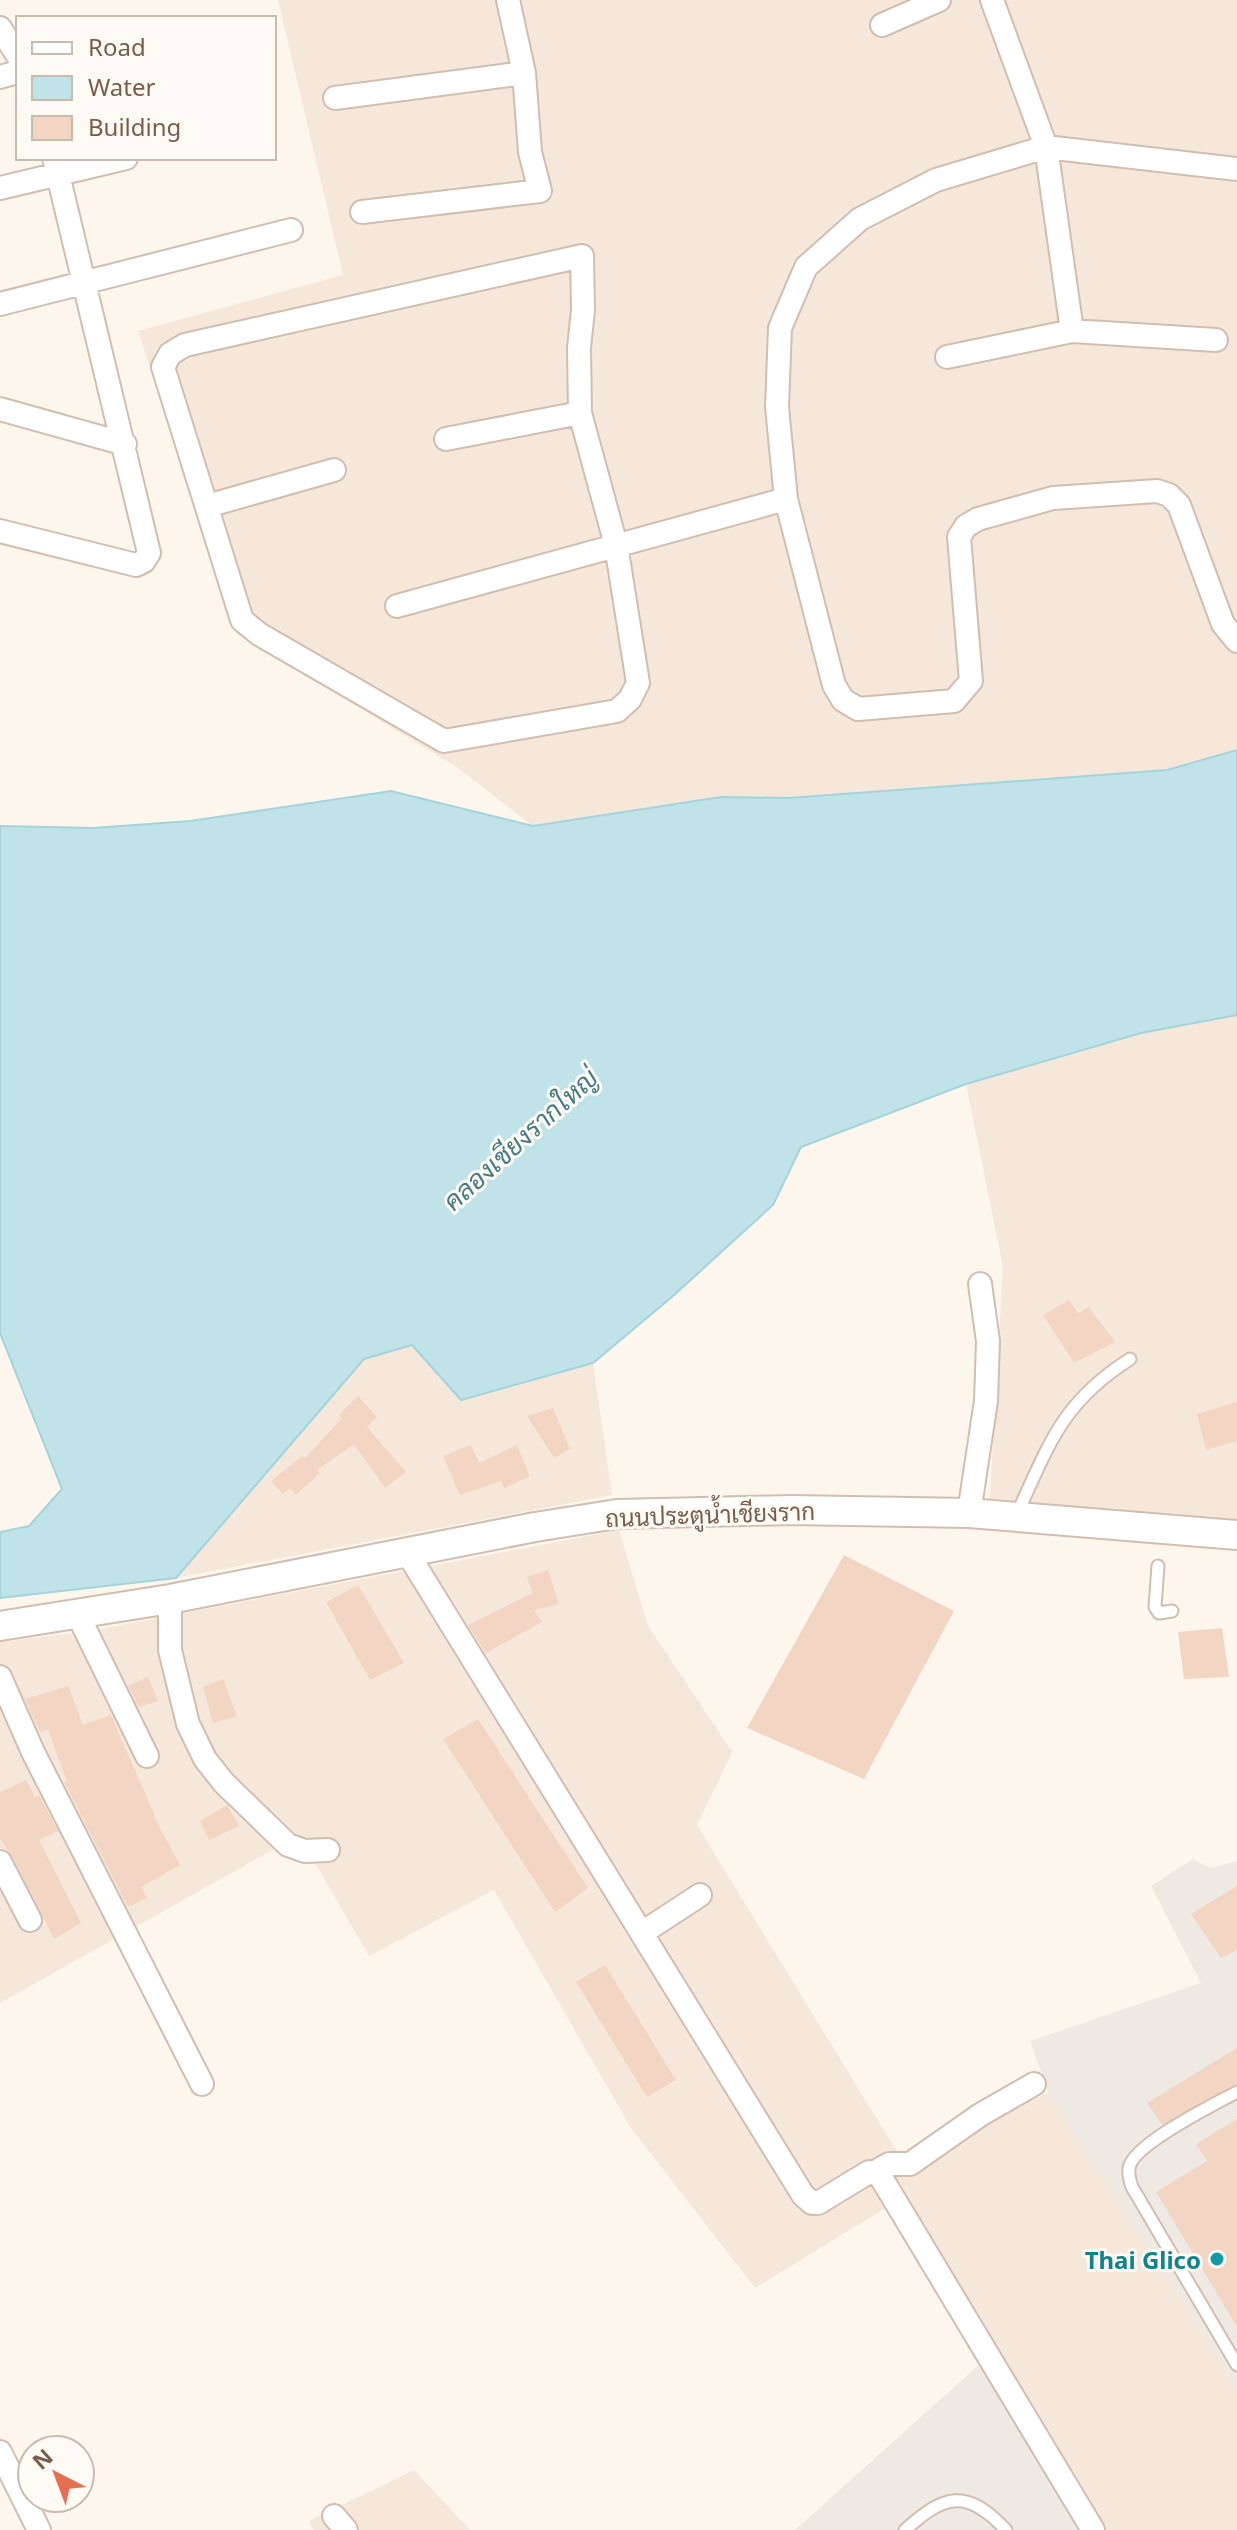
<svg xmlns="http://www.w3.org/2000/svg" width="1237" height="2530" viewBox="0 0 1237 2530" font-family="'Noto Sans',Sarabun,sans-serif">
  <style>
    .residential { fill: #f5e8da }
    .industrial { fill: #efe9e4 }
    .water { fill: #bfe3e8; stroke: #a5d3da; stroke-width: 2 }
    .building { fill: #f3d5c3 }
    .lines { fill: none; stroke-linecap: round; stroke-linejoin: round }
    .service-casing { stroke: #d1beb0; stroke-width: 15 }
    .minor-casing { stroke: #d1beb0; stroke-width: 26 }
    .tertiary-casing { stroke: #d1beb0; stroke-width: 32 }
    .service { stroke: #fff; stroke-width: 11 }
    .minor { stroke: #fff; stroke-width: 22 }
    .tertiary { stroke: #fff; stroke-width: 28 }
    .culture-dot { fill: #0f9aa8; stroke: #fffaf3; stroke-width: 3 }
    .labels { text-anchor: middle; dominant-baseline: central; stroke-width: 6; stroke-linejoin: round; paint-order: stroke }
    .street-label { font-size: 24px; fill: #7a5c4d; stroke: #fffaf3 }
    .culture-label { font-size: 24px; font-weight: bold; fill: #0d838f; stroke: #fffaf3; text-anchor: end }
    .water-label { font-size: 26px; font-style: italic; fill: #437c86; stroke: #fffaf3 }
  </style>
  <rect width="100%" height="100%" fill="#fdf6ec"/>
  <path class="residential" d="M 278,0 L 1237,0 L 1237,750 L 1167,770 L 789,798 L 721,797 L 533,826 L 458,768 L 236,633 L 138,331 L 343,275 Z
    M 1237,1015 L 1237,1532 L 989,1510 L 1003,1267 L 966,1084 L 1141,1033 Z
    M 412,1345 L 461,1400 L 593,1363 L 612,1495 L 176,1578 L 364,1358 Z
    M 619,1530 L 648,1626 L 732,1752 L 697,1825 L 899,2155 L 1049,2093 L 1237,2388 L 1237,2530 L 1104,2530 L 897,2201 L 755,2288 L 631,2128 L 494,1890 L 369,1956 L 299,1835 L 0,2003 L 0,1642 L 89,1631 Z
    M 414,2470 L 470,2530 L 313,2530 L 309,2521 Z"/>
  <path class="industrial" d="M 1193,1859 L 1210,1868 L 1237,1861 L 1237,2388 L 1049,2093 L 1030,2041 L 1201,1983 L 1151,1886 Z
    M 992,2353 L 1104,2530 L 795,2530 Z"/>
  <path class="water" d="M 1237,750 L 1237,1015 L 1141,1033 L 966,1084 L 801,1147 L 773,1205 L 673,1296 L 593,1363 L 461,1400 L 412,1345 L 364,1359 L 176,1578 L 0,1598 L 0,1532 L 29,1526 L 62,1489 L 0,1333 L 0,826 L 93,828 L 190,821 L 391,791 L 533,826 L 721,797 L 789,798 L 1167,770 Z"/>
  <path class="building" d="M 1069,1300 L 1078,1313 L 1089,1307 L 1115,1342 L 1074,1363 L 1043,1315 Z
    M 358,1396 L 377,1417 L 367,1427 L 406,1472 L 385,1488 L 354,1444 L 317,1470 L 320,1473 L 296,1495 L 290,1488 L 283,1494 L 271,1481 L 302,1456 L 305,1458 L 342,1418 L 339,1415 Z
    M 1237,1402 L 1237,1441 L 1206,1450 L 1197,1414 Z
    M 553,1408 L 570,1449 L 554,1458 L 527,1416 Z
    M 471,1445 L 479,1463 L 517,1445 L 530,1476 L 504,1488 L 501,1481 L 460,1495 L 443,1456 Z
    M 844,1555 L 954,1611 L 864,1779 L 747,1728 Z
    M 548,1570 L 559,1604 L 534,1610 L 542,1622 L 486,1653 L 468,1625 L 533,1593 L 527,1577 Z
    M 358,1585 L 404,1663 L 370,1680 L 326,1602 Z
    M 1222,1628 L 1229,1677 L 1184,1679 L 1178,1632 Z
    M 148,1677 L 158,1701 L 139,1707 L 128,1686 Z
    M 223,1679 L 237,1716 L 213,1723 L 203,1687 Z
    M 68,1686 L 83,1725 L 111,1715 L 155,1816 L 154,1817 L 180,1865 L 141,1887 L 147,1898 L 128,1907 L 64,1782 L 67,1781 L 48,1730 L 40,1732 L 25,1699 Z
    M 478,1719 L 588,1888 L 555,1912 L 443,1739 Z
    M 26,1780 L 35,1797 L 39,1795 L 58,1831 L 39,1840 L 81,1923 L 54,1939 L 12,1856 L 0,1839 L 0,1792 Z
    M 227,1805 L 239,1826 L 209,1840 L 200,1821 Z
    M 1237,1886 L 1237,1950 L 1221,1958 L 1191,1914 Z
    M 605,1965 L 676,2080 L 647,2097 L 576,1982 Z
    M 1237,2048 L 1237,2084 L 1162,2125 L 1147,2103 Z
    M 1237,2119 L 1237,2327 L 1156,2192 L 1207,2161 L 1196,2144 Z"/>
  <g class="lines">
    <defs>
      <path id="service" d="M 1016,1516 C 1049,1445 1061,1403 1130,1359
        M 1158,1566 L 1155,1607 L 1159,1613 L 1172,1611
        M 1237,2092 C 1215,2104 1133,2144 1129,2168 C 1128,2175 1130,2181 1132,2187 L 1237,2365
        M 905,2530 C 944,2495 966,2487 1006,2530"/>
      <path id="minor" d="M 992,0 L 1046,147 L 1072,331
        M 882,25 L 939,0
        M 0,28 L 18,56
        M 0,77 L 18,72
        M 335,98 L 524,73
        M 1237,169 L 1046,147 L 936,180 L 860,219 L 806,267 L 780,328 L 777,407 L 786,499 L 834,685 L 843,700 L 858,709 L 954,701 L 971,681 L 959,537 L 966,526 L 978,519 L 1053,498 L 1157,491 L 1169,495 L 1179,505 L 1223,624 L 1237,641
        M 0,188 L 126,158
        M 362,212 L 540,191 L 530,152 L 524,73 L 508,0
        M 582,256 L 583,310 L 579,348 L 580,413 L 616,545 L 638,683 L 630,699 L 617,711 L 444,741 L 259,634 L 242,620 L 163,367 L 170,354 L 185,345 Z
        M 0,304 L 291,230
        M 947,357 L 1072,331 L 1216,340
        M 0,409 L 125,444
        M 446,439 L 580,413
        M 207,506 L 334,470
        M 0,531 L 136,565 L 144,561 L 149,553 L 54,158
        M 397,606 L 786,499
        M 969,1513 L 986,1401 L 988,1341 L 980,1284
        M 408,1554 L 803,2195 L 812,2203 L 818,2203 L 869,2172 L 875,2172 L 882,2179 L 1093,2530
        M 170,1599 L 170,1650 L 188,1724 L 205,1759 L 224,1783 L 288,1845 L 305,1851 L 328,1850
        M 78,1615 L 147,1756
        M 0,1677 L 33,1752 L 202,2084
        M 0,1862 L 30,1920
        M 642,1933 L 700,1895
        M 875,2172 L 889,2164 L 910,2164 L 980,2115 L 1034,2084
        M 0,2452 L 39,2530
        M 334,2516 L 346,2530"/>
      <path id="tertiary" d="M 0,1626 L 170,1599 L 535,1527 L 617,1514 L 791,1510 L 969,1513 L 1237,1535"/>
    </defs>
    <use href="#service" class="service-casing"/>
    <use href="#minor" class="minor-casing"/>
    <use href="#tertiary" class="tertiary-casing"/>
    <use href="#service" class="service"/>
    <use href="#minor" class="minor"/>
    <use href="#tertiary" class="tertiary"/>
  </g>
  <circle class="culture-dot" cx="1217" cy="2259" r="8"/>
  <g class="labels">
    <g class="street-label">
      <text transform="translate(710 1514) rotate(-2)">ถนนประตูน้ำเชียงราก</text>
    </g>
    <g class="culture-label">
      <text x="1201" y="2259">Thai Glico</text>
    </g>
    <g class="water-label">
      <text transform="translate(520 1139) rotate(-42)">คลองเชียงรากใหญ่</text>
    </g>
  </g>
  <rect x="16" y="16" width="260" height="144" fill="#fffaf3" stroke="#cabbb1" stroke-width="2"/>
  <rect x="32" y="42" width="40" height="12" fill="#ffffff" stroke="#cabbb1" stroke-width="2"/>
  <text x="88" y="56" font-size="24" fill="#7a5c4d">Road</text>
  <rect x="32" y="76" width="40" height="24" fill="#bfe3e8" stroke="#cabbb1" stroke-width="2"/>
  <text x="88" y="96" font-size="24" fill="#7a5c4d">Water</text>
  <rect x="32" y="116" width="40" height="24" fill="#f3d5c3" stroke="#cabbb1" stroke-width="2"/>
  <text x="88" y="136" font-size="24" fill="#7a5c4d">Building</text>
  <g transform="translate(56 2474) rotate(318)"><circle r="38" fill="#fffaf3" stroke="#cabbb1" stroke-width="2"/>
  <path d="M0-6L14 30L0 20L-14 30Z" fill="#e76f51"/>
  <text y="-12" font-size="22" font-weight="bold" text-anchor="middle" fill="#7a5c4d">N</text>
  </g>
</svg>
